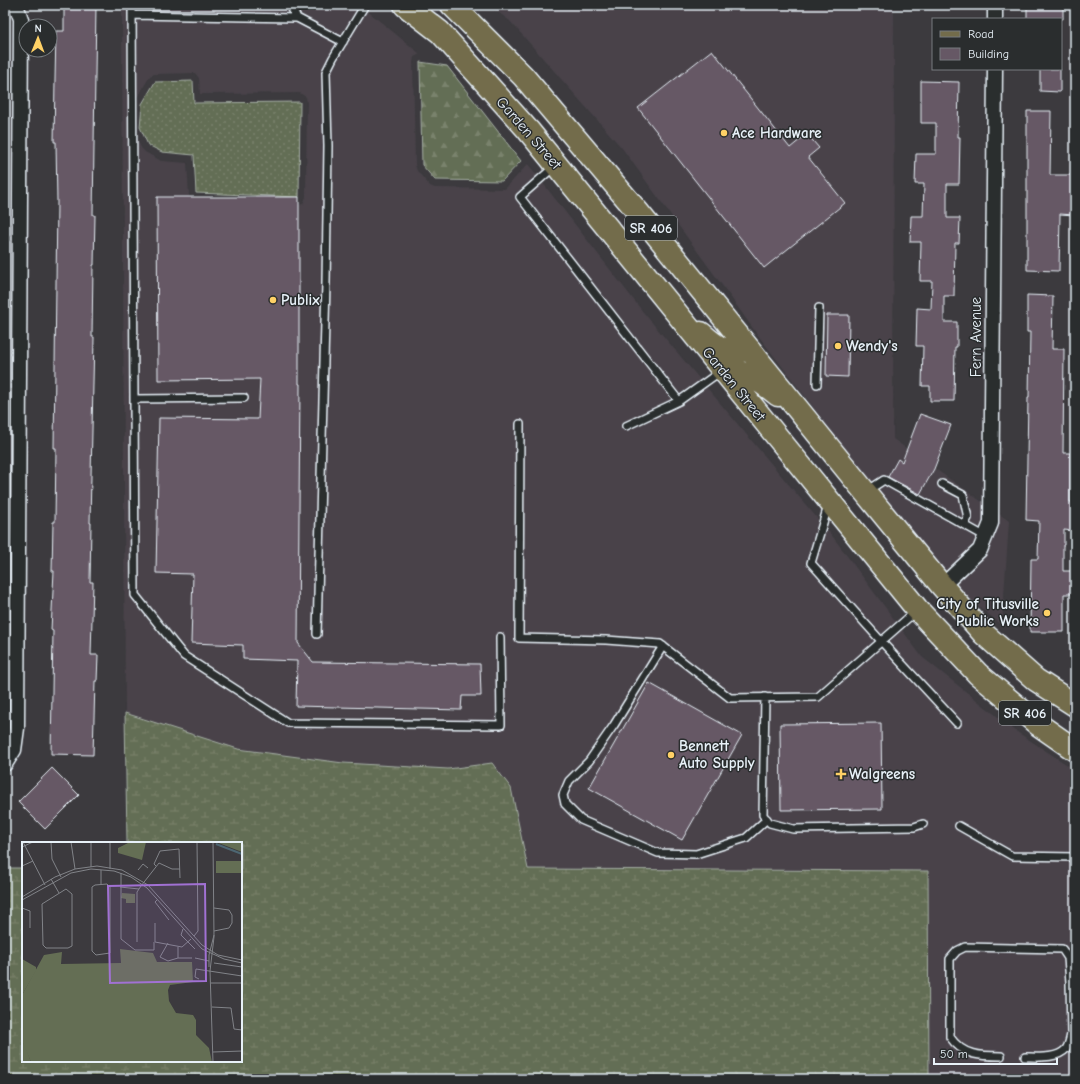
<svg xmlns="http://www.w3.org/2000/svg" width="1080" height="1084" viewBox="0 0 1080 1084" font-family="'Comic Neue',sans-serif">
  <style>
    .built { fill: #49434a; fill-rule: evenodd }
    .grass { fill: url(#grass-dots); stroke: #a6b0a6 }
    .forest { fill: url(#forest-firs); stroke: #a6b0a6 }
    .wetland { fill: url(#wetland-marsh); stroke: #a6b0a6 }
    .building { fill: #665865; stroke: #e8f1f8 }
    .lines { fill: none; stroke-linecap: round; stroke-linejoin: round }
    .lane-casing { stroke: #e8f1f8; stroke-width: 10 }
    .street-casing { stroke: #e8f1f8; stroke-width: 17 }
    .primary-casing { stroke: #e8f1f8; stroke-width: 25 }
    .lane { stroke: #2a2d2e; stroke-width: 7 }
    .street { stroke: #2a2d2e; stroke-width: 14 }
    .primary { stroke: #736c4b; stroke-width: 22 }
    .poi-dot { fill: #ffd166; stroke: #2a2d2e; stroke-width: 1.5 }
    .labels { text-anchor: middle; dominant-baseline: central; stroke-width: 3; stroke-linejoin: round; paint-order: stroke }
    .shield { fill: #2a2d2e; stroke: #afb6bb; stroke-width: 1 }
    .shield-label { font-size: 14px; font-weight: bold; fill: #e8f1f8 }
    .street-label { font-size: 15px; fill: #e8f1f8; stroke: #2a2d2e }
    .poi-label { font-size: 15px; font-weight: bold; fill: #e8f1f8; stroke: #2a2d2e; text-anchor: start }
    .inset-river { fill: none; stroke: #4d6672; stroke-width: 2 }
    .inset-road { fill: none; stroke: #818388; stroke-width: 1 }
    .view { fill: #a171d3; fill-opacity: 0.15; stroke: #a171d3; stroke-width: 2 }
    .inset-edge { fill: none; stroke: #e8f1f8; stroke-width: 2 }
  </style>
  <defs>
    <pattern id="grass-dots" width="8" height="8" patternUnits="userSpaceOnUse"><rect width="8" height="8" fill="#646e54"/><path d="M2 2h.1M6 6h.1" fill="none" stroke="#7a836d" stroke-width="1.8" stroke-linecap="round"/></pattern>
    <pattern id="forest-firs" width="22" height="20" patternUnits="userSpaceOnUse"><rect width="22" height="20" fill="#646e54"/><path d="M5 1l3.5 6h-7zM16 11l3.5 6h-7z" fill="#7a836d"/></pattern>
    <pattern id="wetland-marsh" width="20" height="14" patternUnits="userSpaceOnUse"><rect width="20" height="14" fill="#646e54"/><path d="M1 5h8M5 5V1M11 12h8M15 12V8" fill="none" stroke="#7a836d"/></pattern>
  </defs>
  <rect width="100%" height="100%" fill="#3c3a3e"/>
  <filter id="ink" filterUnits="userSpaceOnUse"><feTurbulence type="fractalNoise" baseFrequency=".025" numOctaves="2"/><feDisplacementMap in="SourceGraphic" scale="8" xChannelSelector="R" yChannelSelector="G"/><feConvolveMatrix kernelMatrix="1 2 1 2 8 2 1 2 1" color-interpolation-filters="sRGB"/></filter>
  <g filter="url(#ink)">
    <path class="built" d="M 122,5 L 360,5 L 420,54 L 414,57 L 413,62 L 415,165 L 417,171 L 430,186 L 435,188 L 505,189 L 528,164 L 643,312 L 833,537 L 922,657 L 1017,732 L 1075,770 L 1075,1079 L 929,1079 L 927,871 L 528,869 L 511,788 L 492,763 L 448,769 L 343,763 L 238,749 L 125,713 ZM 195,73 L 199,78 L 200,94 L 300,93 L 306,97 L 307,102 L 306,197 L 303,204 L 298,205 L 192,200 L 189,196 L 187,163 L 161,161 L 145,152 L 141,148 L 134,130 L 135,101 L 150,76 L 154,74 Z
      M 489,5 L 894,5 L 893,439 L 1009,521 L 1002,625 L 958,590 L 897,516 L 754,330 L 730,296 L 622,148 L 510,21 Z"/>
    <path class="grass" d="M 193,81 L 194,103 L 300,102 L 299,197 L 196,193 L 194,155 L 162,152 L 148,145 L 140,127 L 142,104 L 155,82 Z"/>
    <path class="forest" d="M 420,62 L 447,66 L 521,161 L 502,181 L 435,180 L 422,165 Z"/>
    <path class="wetland" d="M 125,713 L 238,749 L 343,763 L 448,769 L 492,763 L 511,788 L 528,869 L 928,871 L 929,1079 L 5,1079 L 5,868 L 23,868 L 23,1061 L 241,1061 L 241,843 L 127,843 Z"/>
    <path class="building" d="M 64,5 L 96,5 L 93,215 L 95,215 L 94,265 L 93,265 L 92,337 L 94,337 L 90,523 L 91,523 L 90,582 L 93,582 L 91,655 L 98,655 L 97,681 L 95,681 L 93,755 L 51,754 L 53,631 L 51,630 L 54,571 L 52,571 L 53,522 L 55,522 L 56,448 L 54,448 L 57,202 L 56,142 L 54,142 L 55,80 L 56,31 L 64,31 Z
      M 1027,5 L 1063,5 L 1063,19 L 1027,19 Z
      M 712,50 L 790,148 L 807,134 L 819,148 L 808,157 L 845,203 L 764,268 L 638,108 Z
      M 1040,69 L 1060,69 L 1060,92 L 1040,91 Z
      M 921,81 L 959,82 L 958,137 L 960,137 L 959,184 L 947,184 L 947,218 L 960,218 L 959,243 L 955,243 L 954,296 L 944,296 L 944,322 L 957,322 L 957,347 L 955,347 L 954,401 L 930,401 L 930,386 L 922,386 L 923,346 L 916,346 L 917,308 L 931,309 L 932,281 L 920,281 L 921,242 L 910,242 L 911,216 L 923,216 L 924,184 L 915,184 L 916,154 L 936,154 L 936,123 L 921,123 Z
      M 1027,111 L 1051,111 L 1050,175 L 1074,175 L 1074,215 L 1060,214 L 1059,271 L 1027,270 Z
      M 157,197 L 299,197 L 299,384 L 300,384 L 298,643 L 313,662 L 480,664 L 481,696 L 462,696 L 461,710 L 296,706 L 297,661 L 243,659 L 243,645 L 191,643 L 193,574 L 156,573 L 159,418 L 258,419 L 260,379 L 158,380 Z
      M 1027,295 L 1053,296 L 1052,349 L 1064,349 L 1063,453 L 1070,453 L 1070,502 L 1073,502 L 1073,531 L 1064,530 L 1064,545 L 1063,545 L 1063,571 L 1075,571 L 1075,594 L 1064,594 L 1064,632 L 1030,632 L 1031,559 L 1038,559 L 1039,521 L 1026,520 L 1028,397 L 1029,397 L 1030,332 L 1027,332 Z
      M 827,315 L 849,315 L 848,377 L 826,376 Z
      M 920,414 L 951,425 L 934,469 L 920,494 L 888,477 L 898,459 L 902,462 Z
      M 649,683 L 742,735 L 682,840 L 589,788 Z
      M 881,723 L 882,809 L 781,810 L 780,724 Z
      M 52,768 L 79,795 L 45,829 L 18,802 Z"/>
    <g class="lines">
      <defs>
        <path id="lane" d="M 132,5 L 135,595 L 184,656 L 288,723 L 501,725 L 500,637
          M 290,5 L 297,18
          M 132,15 L 297,18 L 343,42
          M 555,166 L 520,197 L 679,401
          M 817,384 L 819,308
          M 134,399 L 244,398
          M 520,424 L 519,638 L 606,640 L 660,644 L 730,698 L 818,697 L 916,611
          M 626,426 L 679,401 L 721,371
          M 942,484 L 963,495 L 968,518 L 964,525
          M 867,491 L 884,480 L 986,537
          M 828,506 L 811,563 L 881,641 L 957,723
          M 317,634 L 326,283 L 328,146 L 326,72 L 333,58 L 365,5
          M 663,646 L 614,725 L 589,761 L 569,781 L 563,795 L 565,804 L 581,820 L 658,853 L 696,854 L 746,838 L 767,819
          M 765,697 L 763,815 L 770,823 L 793,829 L 914,827 L 923,824
          M 959,826 L 1012,856 L 1075,857
          M 1001,1056 C 980,1056 963,1056 950,1037 L 950,959 L 957,951 L 965,947 L 1062,949 L 1068,958 L 1070,982 L 1075,982
          M 1025,1057 C 1037,1057 1057,1059 1066,1049 C 1069,1045 1070,1039 1071,1034 L 1070,982"/>
        <path id="street" d="M 995,19 L 995,5
          M 942,586 L 980,550 L 991,523 L 995,69
          M 5,764 L 14,750 L 17,728 L 21,19 L 16,5"/>
        <path id="primary" d="M 405,5 L 440,32 L 528,130 L 917,609 L 978,674 L 1039,725 L 1075,750
          M 452,5 L 523,76 L 638,212 L 865,492 L 942,586 L 984,634 L 1036,680 L 1075,705
          M 701,333 C 720,350 725,353 750,350
          M 722,369 C 747,371 759,380 778,395"/>
      </defs>
      <use href="#lane" class="lane-casing"/>
      <use href="#street" class="street-casing"/>
      <use href="#primary" class="primary-casing"/>
      <use href="#lane" class="lane"/>
      <use href="#street" class="street"/>
      <use href="#primary" class="primary"/>
    </g>
  </g>
  <g class="poi-dot">
    <circle cx="724" cy="133" r="4"/>
    <circle cx="273" cy="300" r="4"/>
    <circle cx="838" cy="346" r="4"/>
    <circle cx="1047" cy="613" r="4"/>
    <circle cx="671" cy="755" r="4"/>
    <path d="M839 768h4v4h4v4h-4v4h-4v-4h-4v-4h4z"/>
  </g>
  <g class="labels">
    <g class="shield">
      <rect x="625" y="216" width="52" height="24" rx="3"/>
      <rect x="999" y="701" width="52" height="24" rx="3"/>
    </g>
    <g class="shield-label">
      <text x="651" y="228">SR 406</text>
      <text x="1025" y="713">SR 406</text>
    </g>
    <g class="street-label">
      <text transform="translate(529 133) rotate(49)">Garden Street</text>
      <text transform="translate(976 337) rotate(-90)">Fern Avenue</text>
      <text transform="translate(734 384) rotate(51)">Garden Street</text>
    </g>
    <g class="poi-label">
      <text x="732" y="133">Ace Hardware</text>
      <text x="281" y="300">Publix</text>
      <text x="846" y="346">Wendy's</text>
      <text x="1039" y="604" text-anchor="end">City of Titusville<tspan x="1039" dy="17">Public Works</tspan></text>
      <text x="679" y="746">Bennett<tspan x="679" dy="17">Auto Supply</tspan></text>
      <text x="849" y="774">Walgreens</text>
    </g>
  </g>
  <g transform="translate(22 842)">
    <rect width="220" height="220" fill="#3c3a3e"/>
    <path d="M 194,0 L 220,0 L 220,30 L 220,10 ZM 194,19 L 219,19 L 219,31 L 194,31 ZM 100,51 L 113,52 L 113,61 L 104,61 L 104,57 L 99,56 Z" fill="#646e54"/>
    <path d="M 124,0 L 120,18 L 96,11 L 96,6 L 106,1 ZM 0,117 L 14,125 L 14,129 L 0,153 ZM 0,199 L 4,206 L 9,220 L 0,220 Z" fill="#646e54"/>
    <path d="M 98,107 L 131,111 L 135,120 L 170,120 L 171,140 L 148,143 L 146,148 L 147,159 L 154,171 L 171,173 L 174,178 L 174,193 L 187,206 L 190,220 L 9,220 L 0,199 L 0,153 L 22,113 L 40,110 L 39,122 L 99,121 Z" fill="#646e54"/>
    <path class="inset-river" d="M 194,2 L 220,12"/>
    <path class="inset-road" d="M 1,0 L 23,43M 29,0 L 30,17 L 39,35M 49,0 L 53,27M 69,0 L 69,25M 0,5 L 11,0M 0,24 L 11,19M 134,24 L 132,22 L 138,9 L 157,7 L 158,36M 88,27 L 88,0M 79,28 L 79,42M 116,28 L 121,22 L 126,26M 99,31 L 99,97 L 113,108 L 132,108 L 132,100M 29,37 L 37,51M 85,42 L 88,45 L 88,111 L 74,113 L 70,109 L 70,45 L 73,43 ZM 98,45 L 117,47M 44,47 L 50,52 L 50,104 L 46,106 L 24,106 L 21,103 L 20,62 ZM 0,55 L 33,35 L 53,27 L 75,24 L 100,28 L 126,43 L 180,103 L 196,113 L 220,118M 0,58 L 49,31 L 69,27 L 92,29 L 109,35 L 125,46 L 180,107 L 202,117 L 220,121M 135,58 L 133,60 L 147,78M 0,66 L 8,69 L 8,86M 133,81 L 133,100 L 160,105 L 169,97M 161,87 L 159,93 L 173,107M 192,89 L 207,86 L 210,81 L 210,73 L 207,68 L 192,66M 172,94 L 176,89 L 175,0M 115,100 L 115,50 L 119,44 L 137,21 L 150,27 L 158,27M 146,101 L 138,115 L 146,119 L 156,116M 156,105 L 156,116 L 170,116M 173,116 L 187,119M 192,121 L 220,125M 187,125 L 187,113 L 192,93M 188,129 L 192,95 L 191,0M 188,129 L 191,220M 177,137 L 173,135 L 174,127 L 220,134M 189,141 L 220,141M 190,165 L 209,166 L 212,187 L 220,188M 191,210 L 220,209"/>
    <path class="view" d="M 183,42 L 184,139 L 88,141 L 86,44 Z"/>
    <rect width="220" height="220" class="inset-edge"/>
  </g>
  <rect width="1080" height="1084" fill="none" stroke="#2a2d2e" stroke-width="20"/>
  <rect x="10" y="10" width="1060" height="1064" fill="none" stroke="#e8f1f8" stroke-width="1.5" filter="url(#ink)"/>
  <rect x="932" y="18" width="130" height="52" fill="#2a2d2e" stroke="#767b7f"/>
  <rect x="940" y="31" width="20" height="6" fill="#736c4b" stroke="#767b7f"/>
  <text x="968" y="38" font-size="12" fill="#e8f1f8">Road</text>
  <rect x="940" y="48" width="20" height="12" fill="#665865" stroke="#767b7f"/>
  <text x="968" y="58" font-size="12" fill="#e8f1f8">Building</text>
  <g transform="translate(38 38) rotate(1)"><circle r="19" fill="#2a2d2e" stroke="#767b7f"/>
  <path d="M0-3L7 15L0 10L-7 15Z" fill="#ffd166"/>
  <text y="-6" font-size="11" font-weight="bold" text-anchor="middle" fill="#e8f1f8">N</text>
  </g>
  <path d="M934 1058v6h123v-6" fill="none" stroke="#e8f1f8" stroke-width="2"/>
  <text x="940" y="1058" font-size="12" fill="#e8f1f8" stroke="#2a2d2e" stroke-width="3" paint-order="stroke">50 m</text>
</svg>
